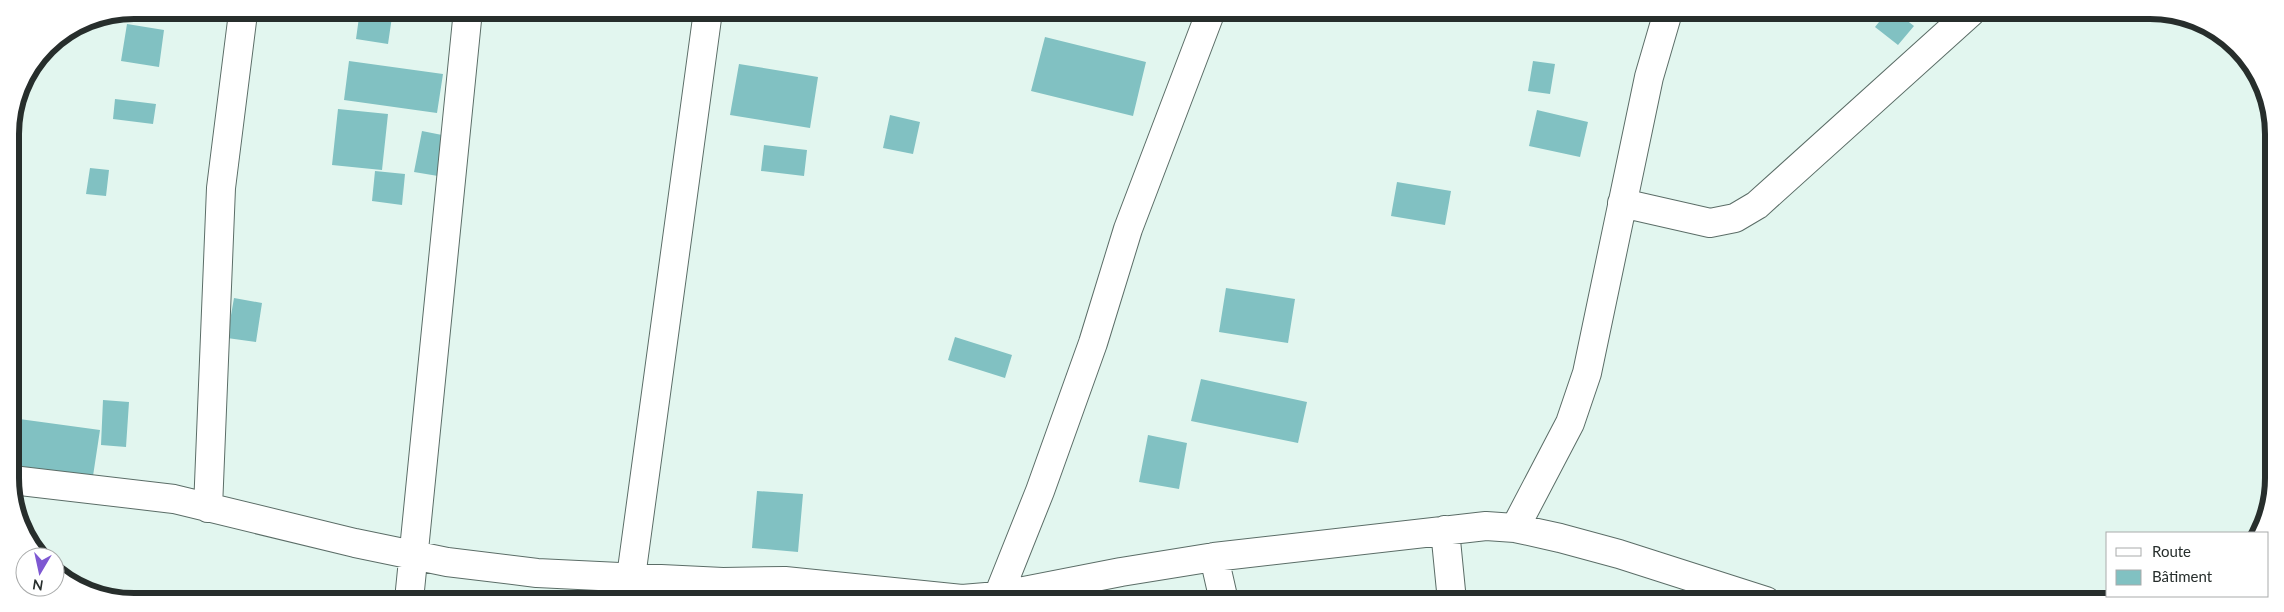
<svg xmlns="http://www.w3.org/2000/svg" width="2284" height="612" viewBox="0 0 2284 612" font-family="Lato,sans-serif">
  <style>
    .building { fill: #81c1c2 }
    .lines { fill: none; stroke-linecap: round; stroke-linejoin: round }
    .minor-casing { stroke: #5b6d67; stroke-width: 30 }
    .minor { stroke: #fff; stroke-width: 28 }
    .rim { fill: none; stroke: #272e2c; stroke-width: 6 }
  </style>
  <rect width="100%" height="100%" fill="#e2f6ef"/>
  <path class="building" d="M 360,10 L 393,10 L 388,44 L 356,39 Z
    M 1804,12 L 1832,12 L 1830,20 Z
    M 1887,12 L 1896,12 L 1914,26 L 1898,45 L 1875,27 Z
    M 118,13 L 117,20 L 98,17 Z
    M 127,24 L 164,30 L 159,67 L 121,61 Z
    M 1045,37 L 1146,62 L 1133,116 L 1031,91 Z
    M 349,61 L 443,74 L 437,113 L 344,100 Z
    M 1533,61 L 1555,64 L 1550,94 L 1528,91 Z
    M 739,64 L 818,77 L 810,128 L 730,115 Z
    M 115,99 L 156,104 L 153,124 L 113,119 Z
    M 338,109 L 388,114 L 382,170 L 332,165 Z
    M 1537,110 L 1588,122 L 1580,157 L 1529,146 Z
    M 890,115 L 920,122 L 913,154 L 883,148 Z
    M 422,131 L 452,137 L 444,177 L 414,172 Z
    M 764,145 L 807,150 L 804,176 L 761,171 Z
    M 90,168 L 109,170 L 106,196 L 86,194 Z
    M 375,171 L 405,174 L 402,205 L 372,201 Z
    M 1397,182 L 1451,191 L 1445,225 L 1391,216 Z
    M 1226,288 L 1295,299 L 1288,343 L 1219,332 Z
    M 234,298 L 262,303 L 256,342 L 227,338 Z
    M 955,337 L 1012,355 L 1005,378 L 948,360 Z
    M 1201,379 L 1307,402 L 1298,443 L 1191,421 Z
    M 103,400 L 129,402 L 126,447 L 101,445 Z
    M 12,418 L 100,430 L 93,476 L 12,465 Z
    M 1148,435 L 1187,443 L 1179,489 L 1139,482 Z
    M 757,491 L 803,494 L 798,552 L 752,548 Z"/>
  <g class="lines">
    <defs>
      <path id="minor" d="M 1622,203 L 1710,223 L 1735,218 L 1757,205 L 1971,12
        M 12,480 L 174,499 L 355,543 L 447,562 L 537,573 L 723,582 L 785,581 L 962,599 L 998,596 L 1121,572 L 1214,557 L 1486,526 L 1515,528 L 1560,538 L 1619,554 L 1766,601
        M 208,508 L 221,188 L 243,13
        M 1515,528 L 1570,423 L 1587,373 L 1649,77 L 1668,12
        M 1445,530 L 1452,601
        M 1214,557 L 1224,601
        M 631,577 L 708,11
        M 998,596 L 1040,491 L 1093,343 L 1128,229 L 1211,11
        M 409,600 L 468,10"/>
    </defs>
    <use href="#minor" class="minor-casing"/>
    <use href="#minor" class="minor"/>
  </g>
  <path d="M0 0H2284V612H0ZM134 19H2150A115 115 0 0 1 2265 134V478A115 115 0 0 1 2150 593H134A115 115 0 0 1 19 478V134A115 115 0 0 1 134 19Z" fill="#fff" fill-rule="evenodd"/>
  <path class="rim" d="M134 19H2150A115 115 0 0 1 2265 134V478A115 115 0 0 1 2150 593H134A115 115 0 0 1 19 478V134A115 115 0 0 1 134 19Z"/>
  <rect x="2106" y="532" width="162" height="65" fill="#ffffff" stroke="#a9abab"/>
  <rect x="2116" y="548" width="25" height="8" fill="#ffffff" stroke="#a9abab"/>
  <text x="2152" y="557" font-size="15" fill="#272e2c">Route</text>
  <rect x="2116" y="570" width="25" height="15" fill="#81c1c2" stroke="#a9abab"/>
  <text x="2152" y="582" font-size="15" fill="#272e2c">Bâtiment</text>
  <g transform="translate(40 572) rotate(189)"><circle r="24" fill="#ffffff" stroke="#a9abab"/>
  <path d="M0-4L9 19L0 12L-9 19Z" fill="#7e58d2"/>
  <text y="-8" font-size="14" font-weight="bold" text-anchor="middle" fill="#272e2c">N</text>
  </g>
</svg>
